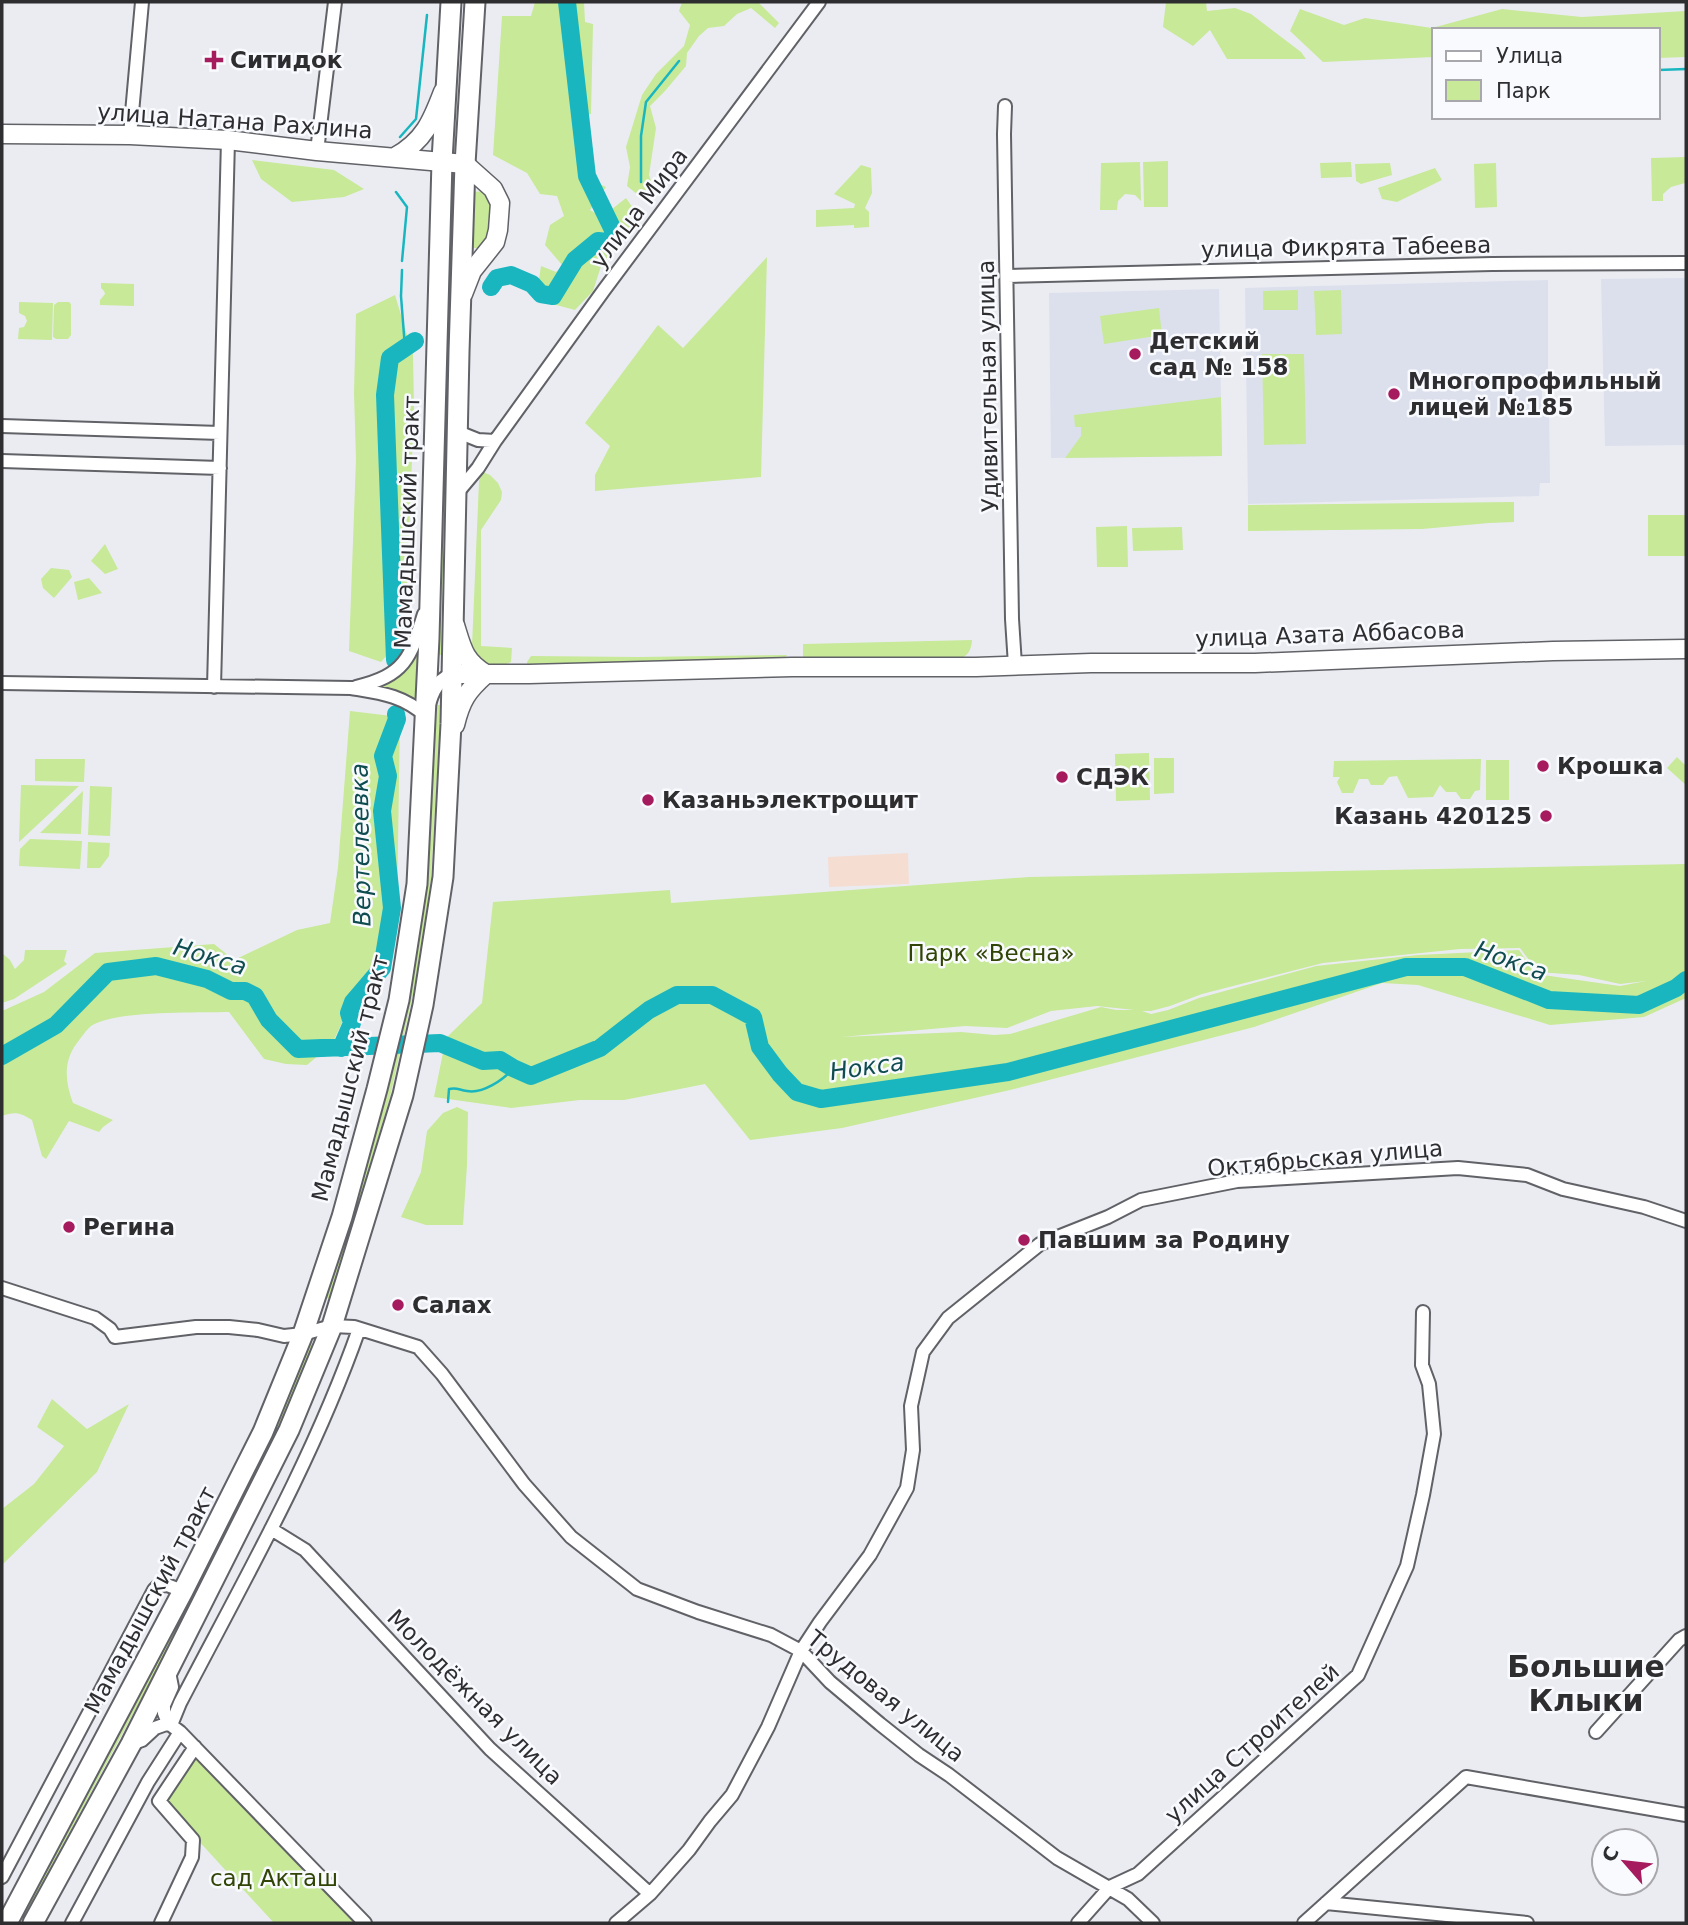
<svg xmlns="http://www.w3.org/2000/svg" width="1688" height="1925" viewBox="0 0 1688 1925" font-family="'DejaVu Sans',sans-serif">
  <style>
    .built { fill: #dce0ed }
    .industrial { fill: #f5ddd2 }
    .green { fill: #c7e998; fill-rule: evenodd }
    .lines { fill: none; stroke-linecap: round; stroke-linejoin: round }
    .stream { stroke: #19b6c0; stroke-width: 2.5 }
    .river { stroke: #19b6c0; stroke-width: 18 }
    .street-casing { stroke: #616267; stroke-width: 16 }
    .secondary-casing { stroke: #616267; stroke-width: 21 }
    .primary-casing { stroke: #616267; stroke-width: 23 }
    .street { stroke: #fff; stroke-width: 12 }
    .secondary { stroke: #fff; stroke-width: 18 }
    .primary { stroke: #fff; stroke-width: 19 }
    .poi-dot { fill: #a61a5e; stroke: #f9fafe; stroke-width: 2.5 }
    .labels { text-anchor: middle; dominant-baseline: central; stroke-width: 5; stroke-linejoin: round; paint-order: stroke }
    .poi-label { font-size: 23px; font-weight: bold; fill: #2e2e31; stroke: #f9fafe; text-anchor: start }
    .street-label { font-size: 23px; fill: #2e2e31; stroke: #f9fafe }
    .park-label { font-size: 23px; fill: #314506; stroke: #f9fafe }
    .water-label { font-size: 24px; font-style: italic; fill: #0f4c50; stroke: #f9fafe }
    .district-label { font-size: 30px; font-weight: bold; fill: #2e2e31; stroke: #f9fafe }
  </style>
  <rect width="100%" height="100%" fill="#ebecf2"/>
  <path class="built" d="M 1686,278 L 1686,445 L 1605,446 L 1601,279 Z
    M 1548,280 L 1548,375 L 1542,379 L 1542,399 L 1549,404 L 1550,483 L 1540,483 L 1539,496 L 1248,504 L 1245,288 Z
    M 1219,289 L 1222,456 L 1051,458 L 1049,293 Z"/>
  <path class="industrial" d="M 908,853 L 909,884 L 829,887 L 828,857 Z"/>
  <path class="green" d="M 535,2 L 584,2 L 585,22 L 593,24 L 591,114 L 582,115 L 591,180 L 606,187 L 590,210 L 602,217 L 626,198 L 642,221 L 602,263 L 593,291 L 575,310 L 545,302 L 538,286 L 541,266 L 556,272 L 563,266 L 545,245 L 550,225 L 564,216 L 557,196 L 540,194 L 527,173 L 493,155 L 502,16 L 531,16 Z
    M 682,2 L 758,2 L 779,23 L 775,28 L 751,8 L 737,14 L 724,26 L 708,28 L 699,36 L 687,53 L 686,66 L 665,91 L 650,106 L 656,128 L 649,175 L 657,197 L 638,195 L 627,186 L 630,167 L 626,147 L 642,95 L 656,74 L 684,46 L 690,25 L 679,11 Z
    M 1166,2 L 1206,2 L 1207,11 L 1235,8 L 1251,14 L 1301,52 L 1306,59 L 1227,59 L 1210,30 L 1193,46 L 1163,27 Z
    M 1300,9 L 1344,25 L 1365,18 L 1432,28 L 1502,9 L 1582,17 L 1686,11 L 1686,57 L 1658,58 L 1658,30 L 1434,30 L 1434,57 L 1323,62 L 1290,31 Z
    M 1686,157 L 1686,186 L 1685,183 L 1671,187 L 1663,194 L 1663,201 L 1652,201 L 1651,158 Z
    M 252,160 L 334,170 L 364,189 L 344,197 L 292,202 L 261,179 Z
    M 1168,161 L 1168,207 L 1144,207 L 1143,162 Z
    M 1140,162 L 1141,201 L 1135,195 L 1125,194 L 1118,201 L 1117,210 L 1100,210 L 1101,163 Z
    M 1351,162 L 1352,177 L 1321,178 L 1320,163 Z
    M 1390,163 L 1392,175 L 1361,184 L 1356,181 L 1355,164 Z
    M 1496,163 L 1497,207 L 1475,208 L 1474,164 Z
    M 861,165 L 871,168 L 872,193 L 865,208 L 869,212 L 869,227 L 854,228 L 854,225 L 816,227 L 816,210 L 854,208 L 855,204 L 834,194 Z
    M 1435,168 L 1442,180 L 1397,202 L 1382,199 L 1378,188 Z
    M 447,181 L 452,181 L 441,655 L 436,656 Z
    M 486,191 L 492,200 L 492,212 L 488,234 L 481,248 L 470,248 L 472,192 Z
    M 767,257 L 761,477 L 595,491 L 595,475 L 610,446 L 585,423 L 658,325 L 683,348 Z
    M 101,283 L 134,284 L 134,306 L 100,305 L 100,300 L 105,294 L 104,291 L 101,288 Z
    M 1298,290 L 1298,310 L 1263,310 L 1263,291 Z
    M 1341,290 L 1342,334 L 1316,335 L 1314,291 Z
    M 395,295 L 413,355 L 414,410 L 405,634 L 381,662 L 349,651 L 356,459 L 354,393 L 356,314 Z
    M 19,302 L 53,303 L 52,340 L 18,339 L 19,328 L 24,327 L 27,321 L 25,316 L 19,313 Z
    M 58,302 L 69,302 L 71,304 L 71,335 L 68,339 L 56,339 L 53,337 L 54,305 Z
    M 1159,308 L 1162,335 L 1104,344 L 1100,316 Z
    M 1262,354 L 1304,354 L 1306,444 L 1264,445 Z
    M 1221,397 L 1222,456 L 1065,458 L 1081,436 L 1081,427 L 1075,427 L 1074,415 Z
    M 483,472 L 490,475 L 498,483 L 502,492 L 501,500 L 481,530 L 481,646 L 512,648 L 511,662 L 499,667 L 480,663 L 472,646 L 479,481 Z
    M 1514,502 L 1514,522 L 1489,523 L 1422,529 L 1248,531 L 1248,505 Z
    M 1648,515 L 1686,515 L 1686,556 L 1648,556 Z
    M 1127,526 L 1128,567 L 1097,567 L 1096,527 Z
    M 1182,527 L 1183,550 L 1133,551 L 1132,528 Z
    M 105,544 L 118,569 L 105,574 L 91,561 Z
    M 51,568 L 69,570 L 72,577 L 54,598 L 43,588 L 41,579 Z
    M 89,578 L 102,593 L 78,600 L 74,582 Z
    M 972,640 C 971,653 967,656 956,661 L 803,660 L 803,644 Z
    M 418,644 L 418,704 L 376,689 C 398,676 408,668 418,644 Z
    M 787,655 L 782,661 L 527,666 L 527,662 L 531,656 L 638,657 Z
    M 437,705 L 441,705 L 431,879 L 423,950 L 390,1097 L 330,1299 L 324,1297 L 387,1095 L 417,951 L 425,880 Z
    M 350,711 L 400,717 L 397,908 L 381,982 L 347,1012 L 332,1044 L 307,1065 L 286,1064 L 264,1059 L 229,1012 C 198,1013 115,1010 91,1026 C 86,1030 81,1038 77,1043 C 63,1061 65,1082 73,1103 L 113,1120 L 103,1127 L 99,1132 L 69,1121 L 46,1159 L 42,1156 L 32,1120 C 21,1113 15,1111 2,1116 L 2,1011 L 44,992 L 95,953 L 214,944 L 234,960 L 297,930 L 330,923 L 338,867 Z
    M 1149,753 L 1150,800 L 1116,801 L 1115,754 Z
    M 1677,757 L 1686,766 L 1686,785 L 1667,768 Z
    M 1154,758 L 1174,758 L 1174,793 L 1154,794 Z
    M 35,759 L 85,759 L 84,782 L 35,781 Z
    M 1481,759 L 1480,790 L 1475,791 L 1470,799 L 1461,799 L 1456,792 L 1446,792 L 1440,785 L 1433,797 L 1408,798 L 1397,776 L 1389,777 L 1383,785 L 1371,785 L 1368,779 L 1359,779 L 1353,793 L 1342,793 L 1337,782 L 1340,777 L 1333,777 L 1334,761 Z
    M 1486,760 L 1509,760 L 1509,800 L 1486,800 Z
    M 21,785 L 79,786 L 19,842 Z
    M 90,786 L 112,787 L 110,836 L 88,835 Z
    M 83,791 L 81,834 L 40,833 Z
    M 30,839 L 82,841 L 80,869 L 19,866 L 20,849 Z
    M 88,842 L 110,843 L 109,856 L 100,868 L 87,868 Z
    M 1686,864 L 1686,998 L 1644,1017 L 1550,1025 L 1418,985 L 1382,983 L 1254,1027 L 1010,1090 L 842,1128 L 750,1140 L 705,1084 L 624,1100 L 580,1100 L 511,1108 L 434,1097 L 446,1038 L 482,1003 L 493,902 L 670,890 L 671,903 L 1029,877 ZM 1520,948 L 1538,972 L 1579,975 L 1620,984 L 1646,981 L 1620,986 L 1536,974 L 1519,950 L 1418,955 L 1316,966 L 1199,998 L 1168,1010 L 1151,1014 L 1142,1011 L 1151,1011 L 1170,1006 L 1202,994 L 1323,963 L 1460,949 ZM 1097,1006 L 1134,1010 L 1116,1010 L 1101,1007 L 1010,1034 L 994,1035 L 961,1032 L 841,1037 L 965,1026 L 1007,1028 L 1051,1011 Z
    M 25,950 L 67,950 L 64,961 L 67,964 L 14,999 L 2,1003 L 2,953 L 10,960 L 15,969 L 24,960 Z
    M 457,1107 L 468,1112 L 467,1165 L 463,1225 L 426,1225 L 401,1217 L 421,1172 L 427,1131 L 443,1113 Z
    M 311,1343 L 317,1345 C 230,1543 122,1732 21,1923 L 14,1923 L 275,1427 Z
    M 52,1399 L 87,1429 L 129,1404 L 97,1472 L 2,1565 L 2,1509 L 34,1484 L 64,1446 L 37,1427 Z
    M 197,1752 L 358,1923 L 274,1923 L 163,1802 Z"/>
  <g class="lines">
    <path class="stream" d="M 1658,70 L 1686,69
      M 400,137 L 416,119 L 427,15
      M 641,182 L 641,136 L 646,102 L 679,61
      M 396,192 L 407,207 L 402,261
      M 402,270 L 401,296 L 405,348
      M 448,1102 L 449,1089 C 457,1087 459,1090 467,1091 C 482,1094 504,1080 513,1068"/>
    <path class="river" d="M 491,287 L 497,278 L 511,275 L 532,284 L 541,294 L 553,296 L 575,260 L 598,241 L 608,242 L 616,236 L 587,176 L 567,2
      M 395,660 L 385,395 L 390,358 L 415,341
      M 341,1048 L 352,1023 L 349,1013 L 353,1002 L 382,968 L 392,908 L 382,811 L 388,776 L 383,756 L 397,719 L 396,714
      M 2,1056 L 56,1025 L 108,972 L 156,966 L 207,979 L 231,991 L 245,991 L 255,996 L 269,1020 L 298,1049 L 440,1043 L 483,1061 L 500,1060 L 513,1068 L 531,1076 L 600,1048 L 649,1010 L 677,995 L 712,995 L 753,1017 L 760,1047 L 780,1074 L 797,1092 L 821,1099 L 1008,1072 L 1406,967 L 1465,967 L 1549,1000 L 1639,1005 L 1676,988 L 1686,980"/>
    <defs>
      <path id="street" d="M 1005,106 L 1004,134 L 1012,619 L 1015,665
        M 130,135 L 142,2
        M 317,151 L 335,2
        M 1007,276 L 1492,264 L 1686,263
        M 2,426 L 220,433
        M 458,432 L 478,440 L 495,441
        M 2,461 L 220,468
        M 457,493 L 478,468 L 495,441 L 604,290 L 819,2
        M 2,683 L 351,688 C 381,693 402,695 426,716 C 430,699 435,680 452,674
        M 214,687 L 228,140
        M 356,687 C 405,675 410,659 424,614
        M 2,1288 L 95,1318 L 110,1329 L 115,1337 L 196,1327 L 229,1327 L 258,1330 L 284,1336 L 303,1334 L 332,1326 L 354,1327 L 418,1347 L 442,1374 L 524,1484 L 571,1537 L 632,1585 L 637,1589 L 698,1612 L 771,1635 L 801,1651 L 830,1682 L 880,1724 L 919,1755 L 949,1775 L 1057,1858 L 1128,1899 L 1153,1923
        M 271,1529 L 305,1550 L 490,1749 L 650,1894
        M 169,1672 L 172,1687 L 164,1705 L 164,1713 L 168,1723 L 180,1732 L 365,1923
        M 171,1725 L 180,1703 C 244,1580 313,1460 359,1329
        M 1596,1732 L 1679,1640 L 1686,1636
        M 131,1744 L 142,1740 L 155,1728 L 169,1723
        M 2,1877 L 154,1590 L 158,1586 L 167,1585 L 183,1591
        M 1326,1903 L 1527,1923
        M 72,1923 L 148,1782 L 180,1732
        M 161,1923 L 192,1857 L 193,1840 L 159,1801 L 195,1747
        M 616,1923 L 650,1894 L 689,1850 L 710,1821 L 732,1795 L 768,1727 L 801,1651 L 820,1622 L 870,1555 L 907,1488 L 913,1450 L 911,1406 L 923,1352 L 948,1318 L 1040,1244 L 1108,1217 L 1141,1200 L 1237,1181 L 1458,1168 L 1527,1175 L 1563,1189 L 1644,1207 L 1686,1221
        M 1078,1923 L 1110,1887 L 1138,1874 L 1358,1675 L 1407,1566 L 1423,1495 L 1434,1434 L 1429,1384 L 1422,1365 L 1423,1312
        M 1304,1923 L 1466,1777 L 1686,1815"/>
      <path id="secondary" d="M 2,134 L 130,135 L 228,140 L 317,151 L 465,164 L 493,189 L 500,203 L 498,230 L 495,242 L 472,271 L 463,294
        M 395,157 C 424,141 432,121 443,92
        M 452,674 L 529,674 L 792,667 L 976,667 L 1091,663 L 1255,663 L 1553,651 L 1686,649
        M 455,725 C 461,700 467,691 486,674 C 464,661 462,648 455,625"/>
      <path id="primary" d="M 7,1923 L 183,1591 L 263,1432 L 303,1334 L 342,1217 L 377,1089 L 399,1000 L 417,884 L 429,638 L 442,161 L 451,2
        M 33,1923 L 131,1744 L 289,1430 L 332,1326 L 403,1095 L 423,1005 L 443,877 L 451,724 L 459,352 L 465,164 L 475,2"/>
    </defs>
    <use href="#street" class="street-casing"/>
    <use href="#secondary" class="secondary-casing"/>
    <use href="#primary" class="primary-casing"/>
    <use href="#street" class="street"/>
    <use href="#secondary" class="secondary"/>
    <use href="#primary" class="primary"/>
  </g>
  <g class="poi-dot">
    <path d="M210.5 49.5h7v7h7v7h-7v7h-7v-7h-7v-7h7z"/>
    <circle cx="1135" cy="354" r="7"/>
    <circle cx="1394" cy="394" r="7"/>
    <circle cx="1543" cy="766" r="7"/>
    <circle cx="1062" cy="777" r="7"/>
    <circle cx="648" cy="800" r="7"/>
    <circle cx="1546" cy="816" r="7"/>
    <circle cx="69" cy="1227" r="7"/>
    <circle cx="1024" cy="1240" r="7"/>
    <circle cx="398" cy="1305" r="7"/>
  </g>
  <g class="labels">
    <g class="poi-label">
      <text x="230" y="60">Ситидок</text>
      <text x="1149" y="341">Детский<tspan x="1149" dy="26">сад № 158</tspan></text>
      <text x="1408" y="381">Многопрофильный<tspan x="1408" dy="26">лицей №185</tspan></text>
      <text x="1557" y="766">Крошка</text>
      <text x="1076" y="777">СДЭК</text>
      <text x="662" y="800">Казаньэлектрощит</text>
      <text x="1532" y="816" text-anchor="end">Казань 420125</text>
      <text x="83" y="1227">Регина</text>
      <text x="1038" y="1240">Павшим за Родину</text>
      <text x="412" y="1305">Салах</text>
    </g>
    <g class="street-label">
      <text transform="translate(235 121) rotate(4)">улица Натана Рахлина</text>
      <text transform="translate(639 208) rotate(-53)">улица Мира</text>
      <text transform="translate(1346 247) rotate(-1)">улица Фикрята Табеева</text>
      <text transform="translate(988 386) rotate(-91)">Удивительная улица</text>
      <text transform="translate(407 522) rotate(-88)">Мамадышский тракт</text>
      <text transform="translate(1330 634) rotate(-2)">улица Азата Аббасова</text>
      <text transform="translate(350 1078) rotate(-76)">Мамадышский тракт</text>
      <text transform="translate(1325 1158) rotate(-5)">Октябрьская улица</text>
      <text transform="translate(150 1600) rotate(-62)">Мамадышский тракт</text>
      <text transform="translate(886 1696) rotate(39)">Трудовая улица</text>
      <text transform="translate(475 1697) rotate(45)">Молодёжная улица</text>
      <text transform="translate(1252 1743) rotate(-42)">улица Строителей</text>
    </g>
    <g class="park-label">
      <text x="991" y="953">Парк «Весна»</text>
      <text x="274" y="1878">сад Акташ</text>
    </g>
    <g class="water-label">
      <text transform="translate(361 845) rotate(-91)">Вертелеевка</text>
      <text transform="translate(210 957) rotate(17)">Нокса</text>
      <text transform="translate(1511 961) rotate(20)">Нокса</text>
      <text transform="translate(867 1067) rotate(-8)">Нокса</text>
    </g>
    <g class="district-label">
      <text x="1586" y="1666">Большие<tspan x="1586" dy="34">Клыки</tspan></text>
    </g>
  </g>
  <rect width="1688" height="1925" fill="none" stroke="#2e2e31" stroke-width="7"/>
  <rect x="1432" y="28" width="228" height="91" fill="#f9fafe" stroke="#a8a8ac" stroke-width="2"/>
  <rect x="1446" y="51" width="35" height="10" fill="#ffffff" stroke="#a8a8ac" stroke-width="2"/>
  <text x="1496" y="63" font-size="21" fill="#2e2e31">Улица</text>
  <rect x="1446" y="80" width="35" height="21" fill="#c7e998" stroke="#a8a8ac" stroke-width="2"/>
  <text x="1496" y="98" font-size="21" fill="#2e2e31">Парк</text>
  <g transform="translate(1625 1862) rotate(298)"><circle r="33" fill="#f9fafe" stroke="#a8a8ac" stroke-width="2"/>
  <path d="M0-5L12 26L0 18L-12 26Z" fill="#a61a5e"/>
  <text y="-10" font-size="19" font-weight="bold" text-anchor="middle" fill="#2e2e31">С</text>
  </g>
</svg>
